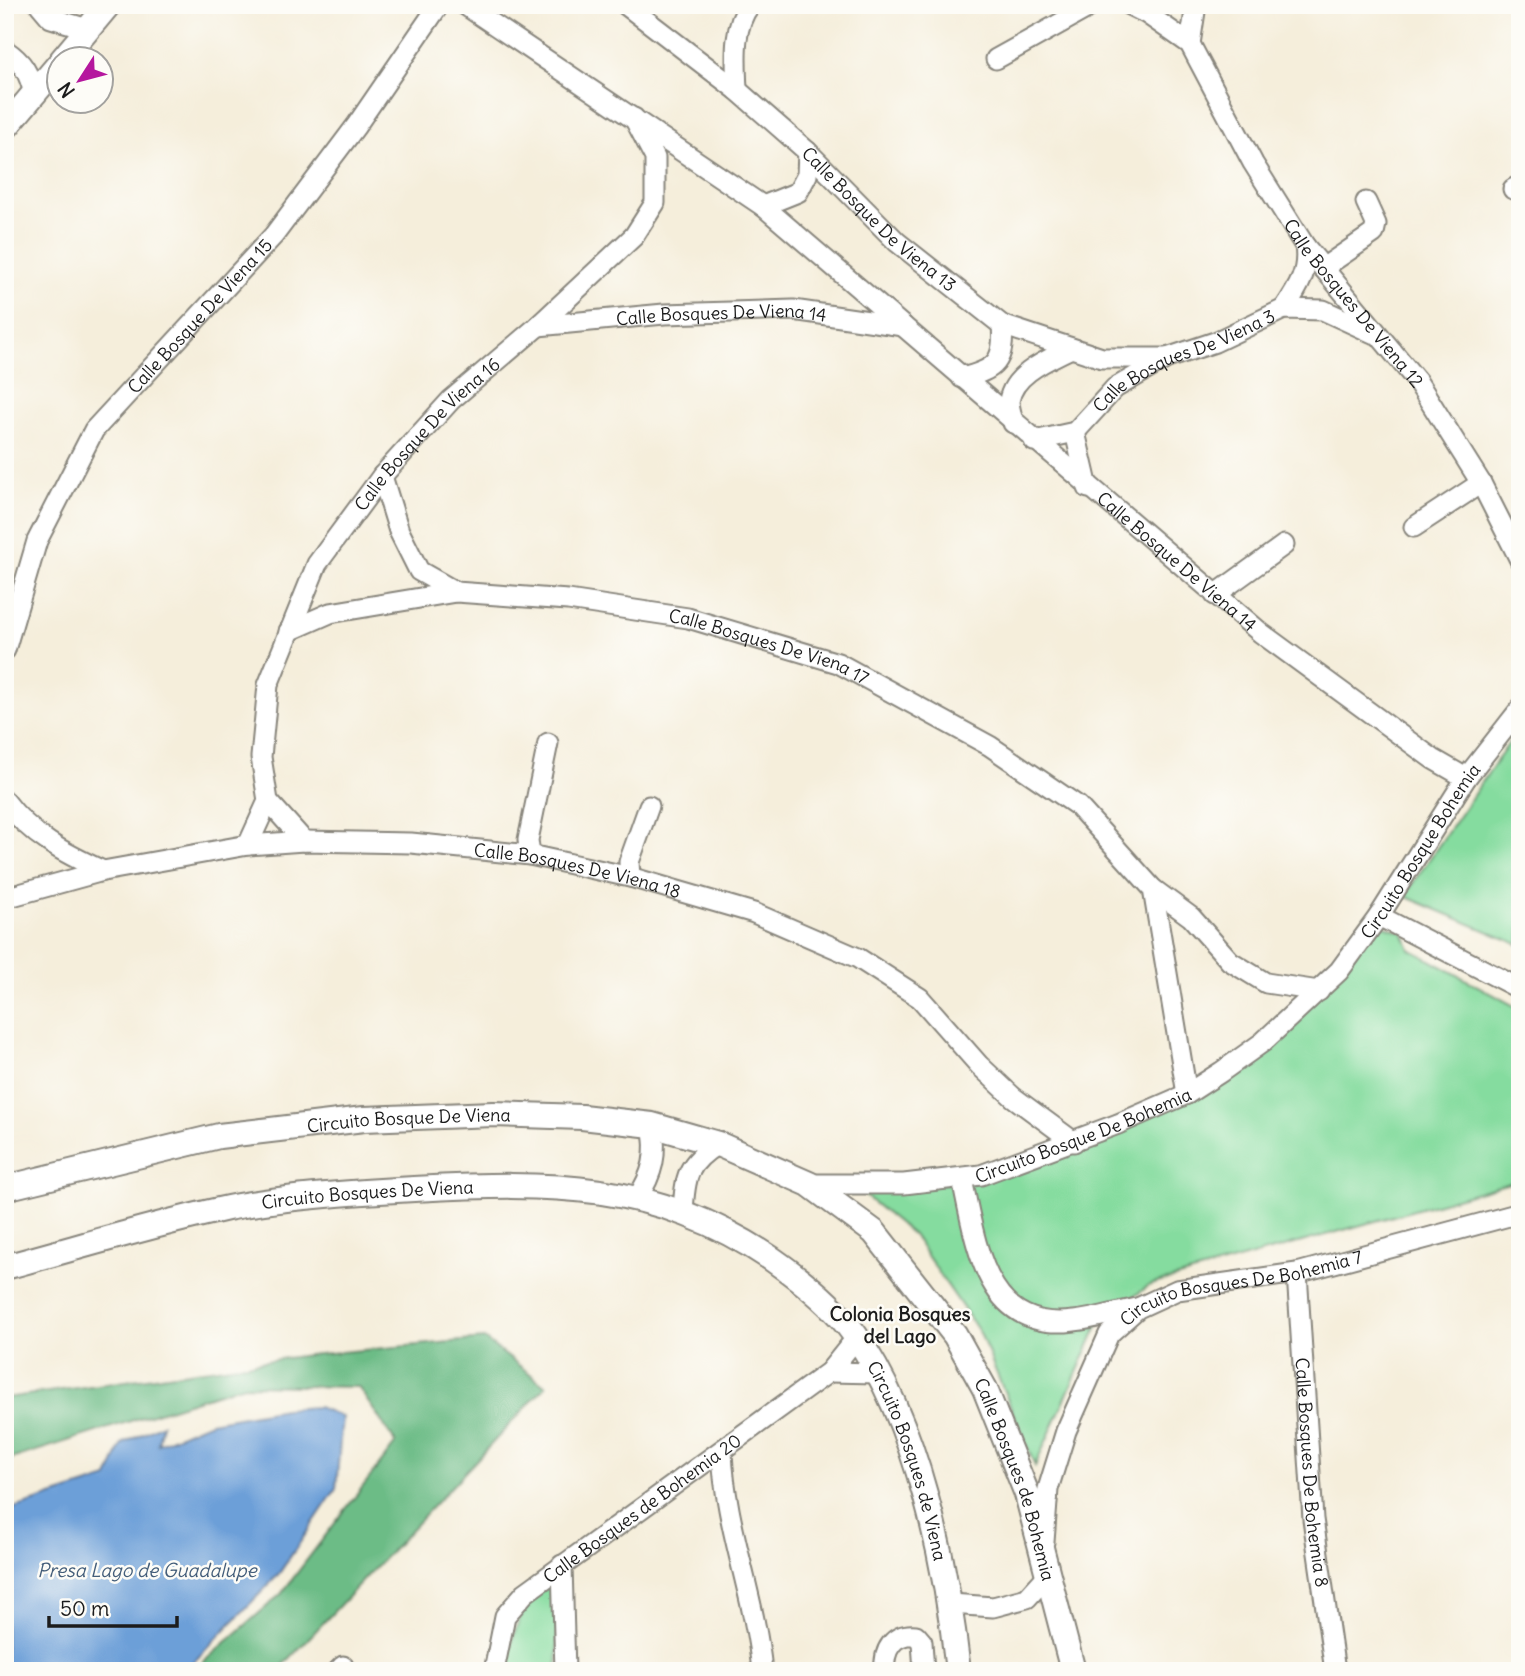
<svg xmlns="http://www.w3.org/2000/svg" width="1525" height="1676" viewBox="0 0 1525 1676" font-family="Delius,sans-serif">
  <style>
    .green { fill: #85dc9f; stroke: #507c5e; stroke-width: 2 }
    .forest { fill: #6cbc86; stroke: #446c51; stroke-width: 2 }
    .water { fill: #6c9fd8; stroke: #445e7a; stroke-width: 2 }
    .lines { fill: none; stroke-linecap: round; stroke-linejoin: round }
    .minor-casing { stroke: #88857c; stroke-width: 23 }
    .major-casing { stroke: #88857c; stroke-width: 28 }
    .minor { stroke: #fff; stroke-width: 19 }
    .major { stroke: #fff; stroke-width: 24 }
    .labels { text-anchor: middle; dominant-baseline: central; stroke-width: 5; stroke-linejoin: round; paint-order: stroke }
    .street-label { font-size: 18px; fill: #1c1c1c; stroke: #fdfcf7 }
    .neighbourhood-label { font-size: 19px; font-weight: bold; fill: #1c1c1c; stroke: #fdfcf7 }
    .water-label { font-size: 19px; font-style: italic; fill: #445e7a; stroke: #fdfcf7 }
  </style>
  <rect width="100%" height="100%" fill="#fdfcf7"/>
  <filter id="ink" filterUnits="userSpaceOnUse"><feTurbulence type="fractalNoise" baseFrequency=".0143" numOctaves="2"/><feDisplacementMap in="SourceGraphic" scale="14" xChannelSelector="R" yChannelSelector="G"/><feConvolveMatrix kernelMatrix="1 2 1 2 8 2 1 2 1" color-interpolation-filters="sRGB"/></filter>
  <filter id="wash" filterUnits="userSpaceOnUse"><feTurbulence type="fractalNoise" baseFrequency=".00686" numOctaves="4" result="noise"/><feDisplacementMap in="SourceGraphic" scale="28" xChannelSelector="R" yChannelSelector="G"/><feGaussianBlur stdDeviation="1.57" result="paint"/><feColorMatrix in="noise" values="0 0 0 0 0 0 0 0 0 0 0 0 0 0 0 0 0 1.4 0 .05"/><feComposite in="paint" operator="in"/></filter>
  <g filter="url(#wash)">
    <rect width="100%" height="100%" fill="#f5eedb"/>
    <path class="green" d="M 1520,727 L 1520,945 L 1404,896 Z
      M 1382,925 L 1403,932 L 1410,949 L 1520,1009 L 1520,1180 L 1150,1285 L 1100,1321 L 1035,1466 L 980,1333 L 913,1235 L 847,1181 L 962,1184 L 1232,1071 Z
      M 555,1581 L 558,1671 L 506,1671 C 513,1631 519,1603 555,1581 Z"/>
    <path class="forest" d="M 484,1339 L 546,1386 L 278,1671 L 193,1671 L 281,1594 L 396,1443 L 358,1387 L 244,1385 L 5,1461 L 5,1398 L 308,1355 Z"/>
    <path class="water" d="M 318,1407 L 342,1417 L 336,1489 L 278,1575 L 185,1671 L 5,1671 L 5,1511 L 108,1478 L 122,1444 L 162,1424 L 158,1444 L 210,1422 L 284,1409 Z"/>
  </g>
  <g filter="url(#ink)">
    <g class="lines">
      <defs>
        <g id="minor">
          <path d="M 40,5 L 51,18 L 88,29"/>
          <path id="s1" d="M 465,5 L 763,206 L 1261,633 L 1433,759 L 1466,778"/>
          <path id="s2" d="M 626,5 L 737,90 L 808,152 L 897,242 L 1002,325 L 1102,358 L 1167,358"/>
          <path id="s3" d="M 1129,5 L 1147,14 L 1190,44 L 1253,163 L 1305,246 L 1417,381 L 1481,483 L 1520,560"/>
          <path d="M 1190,44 L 1196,5"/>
          <path d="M 5,50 C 23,62 29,73 34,94"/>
          <path d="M 996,59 L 1093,5"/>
          <path d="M 737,90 C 736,63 732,27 750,5"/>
          <path d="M 1513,189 L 1520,185"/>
          <path d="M 763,206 L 798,192 L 807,175 L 808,152"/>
          <path d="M 1323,268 L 1374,233 L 1376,224 L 1366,202"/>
          <path d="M 1284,309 C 1298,288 1309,272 1305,246"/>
          <path id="s4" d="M 538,326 L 664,314 L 793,310 L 903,326"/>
          <path d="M 962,378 C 996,370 1005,361 1002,325"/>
          <path d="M 1013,423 C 1012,416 1009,407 1009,401 C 1013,373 1050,359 1071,348"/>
          <path d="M 1075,432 L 1088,488"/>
          <path id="s5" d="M 1034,441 L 1075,432 L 1115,388 L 1167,358 L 1215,342 L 1284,309 L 1323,310 L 1373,333"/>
          <path id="s6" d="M 382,476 L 399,531 L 419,571 L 456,592 L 568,600 L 688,618 L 838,663 L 990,746 L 1078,806 L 1153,889 L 1187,1094"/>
          <path d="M 1414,527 L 1481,483"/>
          <path d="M 1215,595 L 1284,545"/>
          <path d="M 289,631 L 330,613 L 456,592"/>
          <path id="s7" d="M 5,650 L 37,541 L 94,430 L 274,235 L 356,126 L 439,5"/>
          <path d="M 5,801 C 31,836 64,853 103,871"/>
          <path id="s8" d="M 304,841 L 268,801 L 261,757 L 268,685 L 317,564 L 382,476 L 451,400 L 538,326 L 634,236 L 655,203 L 655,158 L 634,118"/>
          <path d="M 248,845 L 268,801"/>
          <path d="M 530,855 L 528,840 L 548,743"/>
          <path d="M 630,877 L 629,862 L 649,806"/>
          <path d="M 1153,889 L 1191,917 L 1230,961 L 1266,983 L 1319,991"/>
          <path id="s9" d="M 5,898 L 103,871 L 248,845 L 304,841 L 411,843 L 530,855 L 630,877 L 754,913 L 858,958 L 920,998 L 979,1065 L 1013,1097 L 1074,1142"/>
          <path d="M 1379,916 L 1520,989"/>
          <path d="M 962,1179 C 976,1243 985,1333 1074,1321 C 1095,1319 1116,1312 1137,1308"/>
          <path id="s10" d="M 809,1184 L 904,1184 L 981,1175 L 1118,1124 L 1187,1094 L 1221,1072 L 1263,1042 L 1339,971 L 1379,916 L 1466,778 L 1520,709"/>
          <path d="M 637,1198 C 653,1174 658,1154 652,1125"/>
          <path d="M 683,1212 C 685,1176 687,1163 718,1144"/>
          <path id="s11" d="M 1297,1273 L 1313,1519 L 1335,1671"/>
          <path d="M 829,1372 L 877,1373"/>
          <path d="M 722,1452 C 725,1526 755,1596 762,1671"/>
          <path id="s12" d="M 1044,1542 L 1048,1489 L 1066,1431 L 1109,1334 L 1138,1308 L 1177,1290 L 1297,1273 L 1520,1213"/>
          <path d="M 562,1565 L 565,1671"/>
          <path d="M 951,1604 L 993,1607 L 1027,1598 L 1047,1576"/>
          <path d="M 338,1671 L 343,1666"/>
          <path id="s13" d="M 494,1671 L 505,1616 L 525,1593 L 829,1372 L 857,1337"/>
          <path d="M 885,1671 C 883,1650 893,1633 916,1635 L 922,1642 L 924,1671"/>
        </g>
        <g id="major">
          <path d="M 62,60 L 108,5"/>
          <path d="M 5,128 L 60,63"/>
          <path id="s14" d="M 5,1188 L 219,1136 L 364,1119 L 493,1114 L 582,1117 L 652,1125 L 718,1144 L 809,1184 L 874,1232 L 955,1335 L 985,1389 L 1027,1494 L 1073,1671"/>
          <path id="s15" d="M 5,1267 C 76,1248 147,1226 219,1210 C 277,1197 354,1192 414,1189 C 549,1182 655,1180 772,1259 C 802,1280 834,1305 855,1335 C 917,1421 947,1567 958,1671"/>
        </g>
      </defs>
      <use href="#minor" class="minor-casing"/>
      <use href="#major" class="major-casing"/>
      <use href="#minor" class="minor"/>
      <use href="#major" class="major"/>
    </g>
  </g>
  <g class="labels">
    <g class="street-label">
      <text stroke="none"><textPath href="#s2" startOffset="332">Calle Bosque De Viena 13</textPath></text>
      <text stroke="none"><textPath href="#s3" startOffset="380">Calle Bosques De Viena 12</textPath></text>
      <text stroke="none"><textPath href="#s7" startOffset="394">Calle Bosque De Viena 15</textPath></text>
      <text stroke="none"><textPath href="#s4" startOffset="184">Calle Bosques De Viena 14</textPath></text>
      <text stroke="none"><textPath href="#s5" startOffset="175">Calle Bosques De Viena 3</textPath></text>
      <text stroke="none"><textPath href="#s8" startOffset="472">Calle Bosque De Viena 16</textPath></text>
      <text stroke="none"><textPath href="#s1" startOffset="905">Calle Bosque De Viena 14</textPath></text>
      <text stroke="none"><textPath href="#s6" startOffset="464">Calle Bosques De Viena 17</textPath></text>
      <text stroke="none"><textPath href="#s10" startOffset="735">Circuito Bosque Bohemia</textPath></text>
      <text stroke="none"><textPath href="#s9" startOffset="581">Calle Bosques De Viena 18</textPath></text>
      <text stroke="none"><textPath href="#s14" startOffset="411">Circuito Bosque De Viena</textPath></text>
      <text stroke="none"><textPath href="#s10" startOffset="282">Circuito Bosque De Bohemia</textPath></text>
      <text stroke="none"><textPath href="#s15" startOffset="371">Circuito Bosques De Viena</textPath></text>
      <text stroke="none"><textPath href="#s12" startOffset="364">Circuito Bosques De Bohemia 7</textPath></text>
      <text stroke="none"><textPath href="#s15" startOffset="1041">Circuito Bosques de Viena</textPath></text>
      <text stroke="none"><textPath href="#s11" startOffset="200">Calle Bosques De Bohemia 8</textPath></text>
      <text stroke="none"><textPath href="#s14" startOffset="1192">Calle Bosques de Bohemia</textPath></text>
      <text stroke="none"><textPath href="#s13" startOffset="231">Calle Bosques de Bohemia 20</textPath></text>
    </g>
    <g class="neighbourhood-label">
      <text x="900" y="1314">Colonia Bosques<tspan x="900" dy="22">del Lago</tspan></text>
    </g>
    <g class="water-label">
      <text x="147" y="1570">Presa Lago de Guadalupe</text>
    </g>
  </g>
  <rect width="1525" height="1676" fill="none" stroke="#fdfcf7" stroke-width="28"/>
  <g transform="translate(80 80) rotate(234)"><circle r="33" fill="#fdfcf7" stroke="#a3a29f" stroke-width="2"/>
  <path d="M0-5L12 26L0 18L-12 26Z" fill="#b5179e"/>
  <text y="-10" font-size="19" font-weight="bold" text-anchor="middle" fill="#1c1c1c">N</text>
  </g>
  <path d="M49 1616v10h128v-10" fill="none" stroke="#1c1c1c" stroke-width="3.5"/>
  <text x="60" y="1616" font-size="21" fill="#1c1c1c" stroke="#fdfcf7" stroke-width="5" paint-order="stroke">50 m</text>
</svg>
